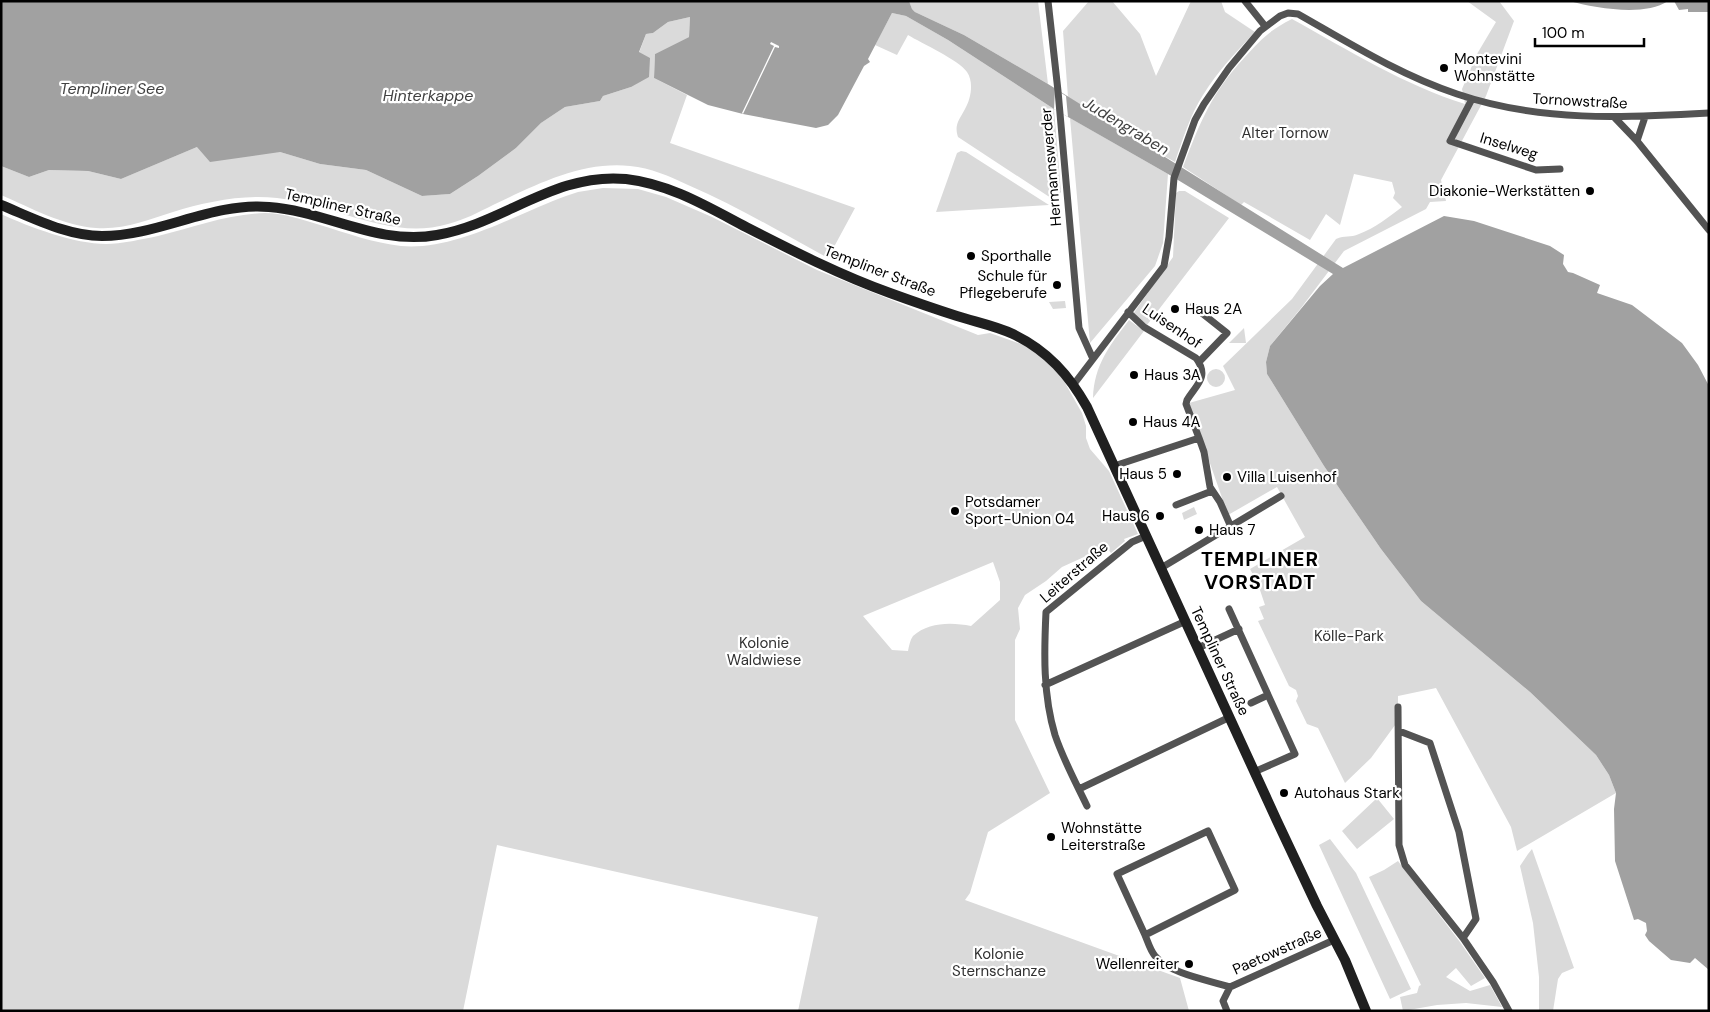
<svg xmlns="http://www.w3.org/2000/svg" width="1710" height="1012" viewBox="0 0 1710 1012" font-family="'DM Sans',sans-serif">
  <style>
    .green { fill: #dadada; fill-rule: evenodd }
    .water { fill: #a1a1a1 }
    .pier { fill: #fff }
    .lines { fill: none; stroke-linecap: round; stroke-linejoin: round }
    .street { stroke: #535353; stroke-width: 7 }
    .secondary { stroke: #202020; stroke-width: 10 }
    .poi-dot { fill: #000; stroke: #fff; stroke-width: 2 }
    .labels { text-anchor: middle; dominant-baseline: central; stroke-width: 4.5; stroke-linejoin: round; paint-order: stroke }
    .poi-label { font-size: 15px; fill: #000; stroke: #fff; text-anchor: start }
    .street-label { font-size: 15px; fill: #000; stroke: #fff }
    .park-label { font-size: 15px; fill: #313131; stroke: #fff }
    .water-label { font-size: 16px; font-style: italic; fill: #424242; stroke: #fff }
    .district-label { font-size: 20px; font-weight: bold; letter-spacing: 1px; fill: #000; stroke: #fff }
  </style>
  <rect width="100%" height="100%" fill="#fff"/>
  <path class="green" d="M 909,1 L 1038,1 L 1048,84 L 964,35 L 915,12 L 912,9 Z
    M 1089,1 L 1112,1 L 1140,34 L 1156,76 L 1191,1 L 1221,1 L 1225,12 L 1255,32 C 1236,52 1218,71 1203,95 C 1190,115 1183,139 1175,162 L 1130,137 L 1068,97 L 1063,31 Z
    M 1467,1 L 1499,1 L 1514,21 L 1486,96 L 1441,180 L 1446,201 L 1430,202 L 1426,209 L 1344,251 L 1301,308 L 1270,346 L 1266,362 L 1267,374 L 1324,466 L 1381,549 L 1421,601 L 1530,692 L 1596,755 L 1609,775 L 1616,793 L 1517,851 L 1511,827 L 1436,688 L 1398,696 L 1398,721 L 1371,758 L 1345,783 L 1318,728 L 1307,724 L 1296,701 L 1298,696 L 1296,690 L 1289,686 L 1258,621 L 1264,619 L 1259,607 L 1265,605 L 1258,584 L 1250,569 L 1305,537 L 1277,487 L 1228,515 L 1189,403 L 1235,390 L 1223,366 L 1292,299 L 1336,239 C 1345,235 1350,238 1359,234 C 1375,228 1389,217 1402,207 L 1393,198 L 1395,193 L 1392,182 L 1354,174 L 1340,225 L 1326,214 L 1310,240 L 1244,202 L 1241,205 L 1183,167 C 1200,122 1212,92 1245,57 C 1261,39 1270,30 1292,19 C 1348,50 1404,85 1465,104 L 1462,89 L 1477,54 L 1496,22 Z
    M 892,13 L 906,16 L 948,40 L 1054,109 L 1061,192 L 1054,200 L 958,137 C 954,125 959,120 965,109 C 971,99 974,82 967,72 C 959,60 921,43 908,35 L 897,55 L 875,45 Z
    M 690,17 L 689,37 L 655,54 L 654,78 L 687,95 L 670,143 L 855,208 L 828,258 C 782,233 737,206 688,185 C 669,176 651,168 630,166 C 581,161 536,185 493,205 C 479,212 464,220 448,224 C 389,241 335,204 277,198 C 243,194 205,202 173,212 C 148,220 124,230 96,228 C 64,226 31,208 1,195 L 1,166 L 29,177 L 49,170 L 88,171 L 121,179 L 197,147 L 280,152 L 320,164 L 366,170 L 422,196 L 450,194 L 478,176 L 516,148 L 541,123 L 565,107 L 600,101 L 603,96 L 631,87 L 639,53 L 646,34 L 653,33 L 668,22 Z
    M 1070,118 L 1168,174 L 1163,243 L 1155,266 L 1090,343 Z
    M 961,151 L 966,152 L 1049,205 L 936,212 L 957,153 Z
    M 603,188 L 638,189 L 666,197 L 712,217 L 817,270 L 978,335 L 990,333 L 1021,344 L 1038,353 L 1060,374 L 1082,413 L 1086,426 L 1086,438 L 1090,449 L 1109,471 L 1138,534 L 1124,539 L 1125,541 L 1111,553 L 1106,547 L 1062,567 L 1046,581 L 1025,595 L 1018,608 L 1020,629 L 1015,640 L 1015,720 L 1050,793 L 988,832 L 970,893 L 965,900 L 1180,978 L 1189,1011 L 798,1011 L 818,917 L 497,845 L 463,1011 L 1,1011 L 1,214 C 29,227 75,244 106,244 C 120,244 144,239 158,236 C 194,227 228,214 265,213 C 284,213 303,220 320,225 C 346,233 374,243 401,246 C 454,251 517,214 566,196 L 578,192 ZM 993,562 L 1000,582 L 1000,600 L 971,626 C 952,622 928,622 913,636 C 910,640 909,646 908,651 L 892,650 L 863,616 Z
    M 1179,191 L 1185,191 L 1229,218 L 1147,325 L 1133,314 L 1173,257 L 1176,193 Z
    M 1065,301 L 1066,308 L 1053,309 L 1049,302 Z
    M 1129,320 L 1144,331 L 1093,398 C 1094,365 1110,345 1129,320 Z
    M 1244,328 L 1246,343 L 1229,343 Z
    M1207 378a9 9 0 1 1 18 0a9 9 0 1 1-18 0Z
    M 1194,507 L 1197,514 L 1184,520 L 1182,513 Z
    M 1377,798 L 1394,819 L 1357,849 L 1342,831 Z
    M 1330,839 L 1356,873 L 1411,989 L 1390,999 L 1319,845 Z
    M 1532,849 L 1574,968 L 1562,973 L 1558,979 L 1553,1011 L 1539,1011 L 1539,977 L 1533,923 L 1520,866 L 1528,854 Z
    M 1398,861 L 1460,942 L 1485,978 L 1471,986 L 1456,968 L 1446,977 L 1470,991 L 1490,985 L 1502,1007 L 1466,1003 L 1437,1005 L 1403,1011 L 1400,997 L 1417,993 L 1419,986 L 1421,985 L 1369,877 L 1384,870 Z"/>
  <path class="water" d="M 1,1 L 909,1 L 912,9 L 915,12 L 964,35 L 1048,84 L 1343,268 L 1444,216 L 1474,221 L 1550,246 L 1564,255 L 1563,264 L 1568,272 L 1573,273 L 1600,285 L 1597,293 L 1632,305 L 1682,343 L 1698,365 L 1709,386 L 1709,970 L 1695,958 L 1690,963 L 1671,960 L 1649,941 L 1645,935 L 1647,931 L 1646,923 L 1638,919 L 1634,920 L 1615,861 L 1614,809 L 1616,793 L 1609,775 L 1596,755 L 1530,692 L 1421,601 L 1381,549 L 1324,466 L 1267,374 L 1266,362 L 1270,346 L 1320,286 L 1333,274 L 1168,174 L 1054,109 L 948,40 L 906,16 L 892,13 L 868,59 L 870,62 L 864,66 L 838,115 L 828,125 L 816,128 L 743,114 L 708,105 L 654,78 L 655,54 L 689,37 L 690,17 L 668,22 L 653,33 L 646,34 L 639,52 L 650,58 L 649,77 L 631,87 L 603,96 L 600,101 L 565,107 L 541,123 L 516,148 L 478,176 L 450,194 L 422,196 L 366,170 L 320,164 L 280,152 L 210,162 L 197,147 L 121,179 L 88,171 L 49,170 L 29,177 L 1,166 Z
    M 1569,1 L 1668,1 C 1644,17 1596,8 1569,1 Z
    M 1674,1 L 1709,1 L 1709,12 L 1688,12 L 1688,9 L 1679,10 Z"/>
  <path class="pier" d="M 771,42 L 779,46 L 779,48 L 775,47 L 743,114 L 742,113 L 774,46 L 770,44 Z
    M 1055,89 L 1066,96 L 1068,117 L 1054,109 Z"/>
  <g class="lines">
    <path class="street" d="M 1048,1 L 1058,91 L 1079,328 L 1093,359
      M 1245,1 L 1265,26
      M 1472,99 L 1450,141 L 1536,170 L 1560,169
      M 1615,118 L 1637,141 L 1709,230
      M 1637,141 L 1645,117
      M 1193,306 L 1227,333 L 1199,362
      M 1074,384 L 1164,266 L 1169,237 L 1174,178 L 1195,120 L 1204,104 L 1229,68 L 1260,31 L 1280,16 L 1288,13 L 1298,14 C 1349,43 1400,75 1457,94 C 1539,122 1624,118 1709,113
      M 1199,438 L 1204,452 L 1210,487 L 1220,502 L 1231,527
      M 1114,466 L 1199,438 L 1186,404 L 1187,400 C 1196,385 1210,377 1196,358 L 1144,327 L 1128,312
      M 1176,505 L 1212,491
      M 1161,568 L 1281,496
      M 1229,609 L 1295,754 L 1254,772
      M 1198,648 L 1239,629
      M 1045,685 L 1186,621
      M 1251,703 L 1268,695
      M 1398,707 L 1399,845 L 1405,865 L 1463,938 L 1493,982 L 1509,1011
      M 1399,731 L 1430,743 L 1459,832 L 1476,919 L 1463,938
      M 1079,789 L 1230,717
      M 1087,806 C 1076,783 1063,759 1055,735 C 1043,695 1044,653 1046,612 L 1132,542 L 1146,536
      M 1145,935 L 1117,874 L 1208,831 L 1235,890 L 1145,935 C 1148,942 1150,950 1155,956 C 1170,974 1208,980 1230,987 L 1334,940
      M 1227,1011 L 1223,1001 L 1230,987"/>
    <path class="secondary" d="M 1,205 C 33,218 67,236 102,236 C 159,236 212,202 269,207 C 326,211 378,246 437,235 C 503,224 555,172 626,179 C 670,184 708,207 746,227 C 793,251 840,275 890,293 C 912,301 935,309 957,316 C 976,322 996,326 1013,334 C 1048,351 1069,375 1087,407 L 1277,821 L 1317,906 L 1345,960 L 1366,1011"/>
  </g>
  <g class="poi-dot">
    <circle cx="1444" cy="68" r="5"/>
    <circle cx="1590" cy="191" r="5"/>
    <circle cx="971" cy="256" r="5"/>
    <circle cx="1057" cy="285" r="5"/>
    <circle cx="1175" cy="309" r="5"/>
    <circle cx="1134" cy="375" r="5"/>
    <circle cx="1133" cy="422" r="5"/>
    <circle cx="1177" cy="474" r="5"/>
    <circle cx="1227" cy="477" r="5"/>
    <circle cx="955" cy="511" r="5"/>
    <circle cx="1160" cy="516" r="5"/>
    <circle cx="1199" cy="530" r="5"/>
    <circle cx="1284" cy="793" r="5"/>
    <circle cx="1051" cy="837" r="5"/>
    <circle cx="1189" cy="964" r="5"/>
  </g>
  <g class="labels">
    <g class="poi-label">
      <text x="1454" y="59">Montevini<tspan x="1454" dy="17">Wohnstätte</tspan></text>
      <text x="1580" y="191" text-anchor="end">Diakonie-Werkstätten</text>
      <text x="981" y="256">Sporthalle</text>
      <text x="1047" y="276" text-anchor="end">Schule für<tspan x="1047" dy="17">Pflegeberufe</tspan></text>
      <text x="1185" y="309">Haus 2A</text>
      <text x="1144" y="375">Haus 3A</text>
      <text x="1143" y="422">Haus 4A</text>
      <text x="1167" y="474" text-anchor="end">Haus 5</text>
      <text x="1237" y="477">Villa Luisenhof</text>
      <text x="965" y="502">Potsdamer<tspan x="965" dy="17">Sport-Union 04</tspan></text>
      <text x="1150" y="516" text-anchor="end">Haus 6</text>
      <text x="1209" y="530">Haus 7</text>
      <text x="1294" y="793">Autohaus Stark</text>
      <text x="1061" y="828">Wohnstätte<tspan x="1061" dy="17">Leiterstraße</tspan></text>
      <text x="1179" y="964" text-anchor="end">Wellenreiter</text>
    </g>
    <g class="street-label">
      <text transform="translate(1580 101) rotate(3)">Tornowstraße</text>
      <text transform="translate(1509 146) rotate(17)">Inselweg</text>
      <text transform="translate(1051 167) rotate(-95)">Hermannswerder</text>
      <text transform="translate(343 207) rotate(13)">Templiner Straße</text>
      <text transform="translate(880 271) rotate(21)">Templiner Straße</text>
      <text transform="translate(1172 326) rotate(34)">Luisenhof</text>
      <text transform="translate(1074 572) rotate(-41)">Leiterstraße</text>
      <text transform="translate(1220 661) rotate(65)">Templiner Straße</text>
      <text transform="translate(1277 951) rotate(-24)">Paetowstraße</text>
    </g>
    <g class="park-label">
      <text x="1285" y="133">Alter Tornow</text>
      <text x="1349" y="636">Kölle-Park</text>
      <text x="764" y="643">Kolonie<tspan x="764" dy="17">Waldwiese</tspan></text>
      <text x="999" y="954">Kolonie<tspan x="999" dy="17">Sternschanze</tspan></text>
    </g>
    <g class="water-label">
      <text x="112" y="88">Templiner See</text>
      <text x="428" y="95">Hinterkappe</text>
      <text transform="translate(1126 126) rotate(31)">Judengraben</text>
    </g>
    <g class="district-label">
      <text x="1260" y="559">TEMPLINER<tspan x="1260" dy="23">VORSTADT</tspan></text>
    </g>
  </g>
  <rect width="1710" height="1012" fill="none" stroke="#000000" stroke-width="5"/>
  <path d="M1535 38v8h109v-8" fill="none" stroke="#000000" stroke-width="2.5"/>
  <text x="1542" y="38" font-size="15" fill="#000000" stroke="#ffffff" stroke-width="4" paint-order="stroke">100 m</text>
</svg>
